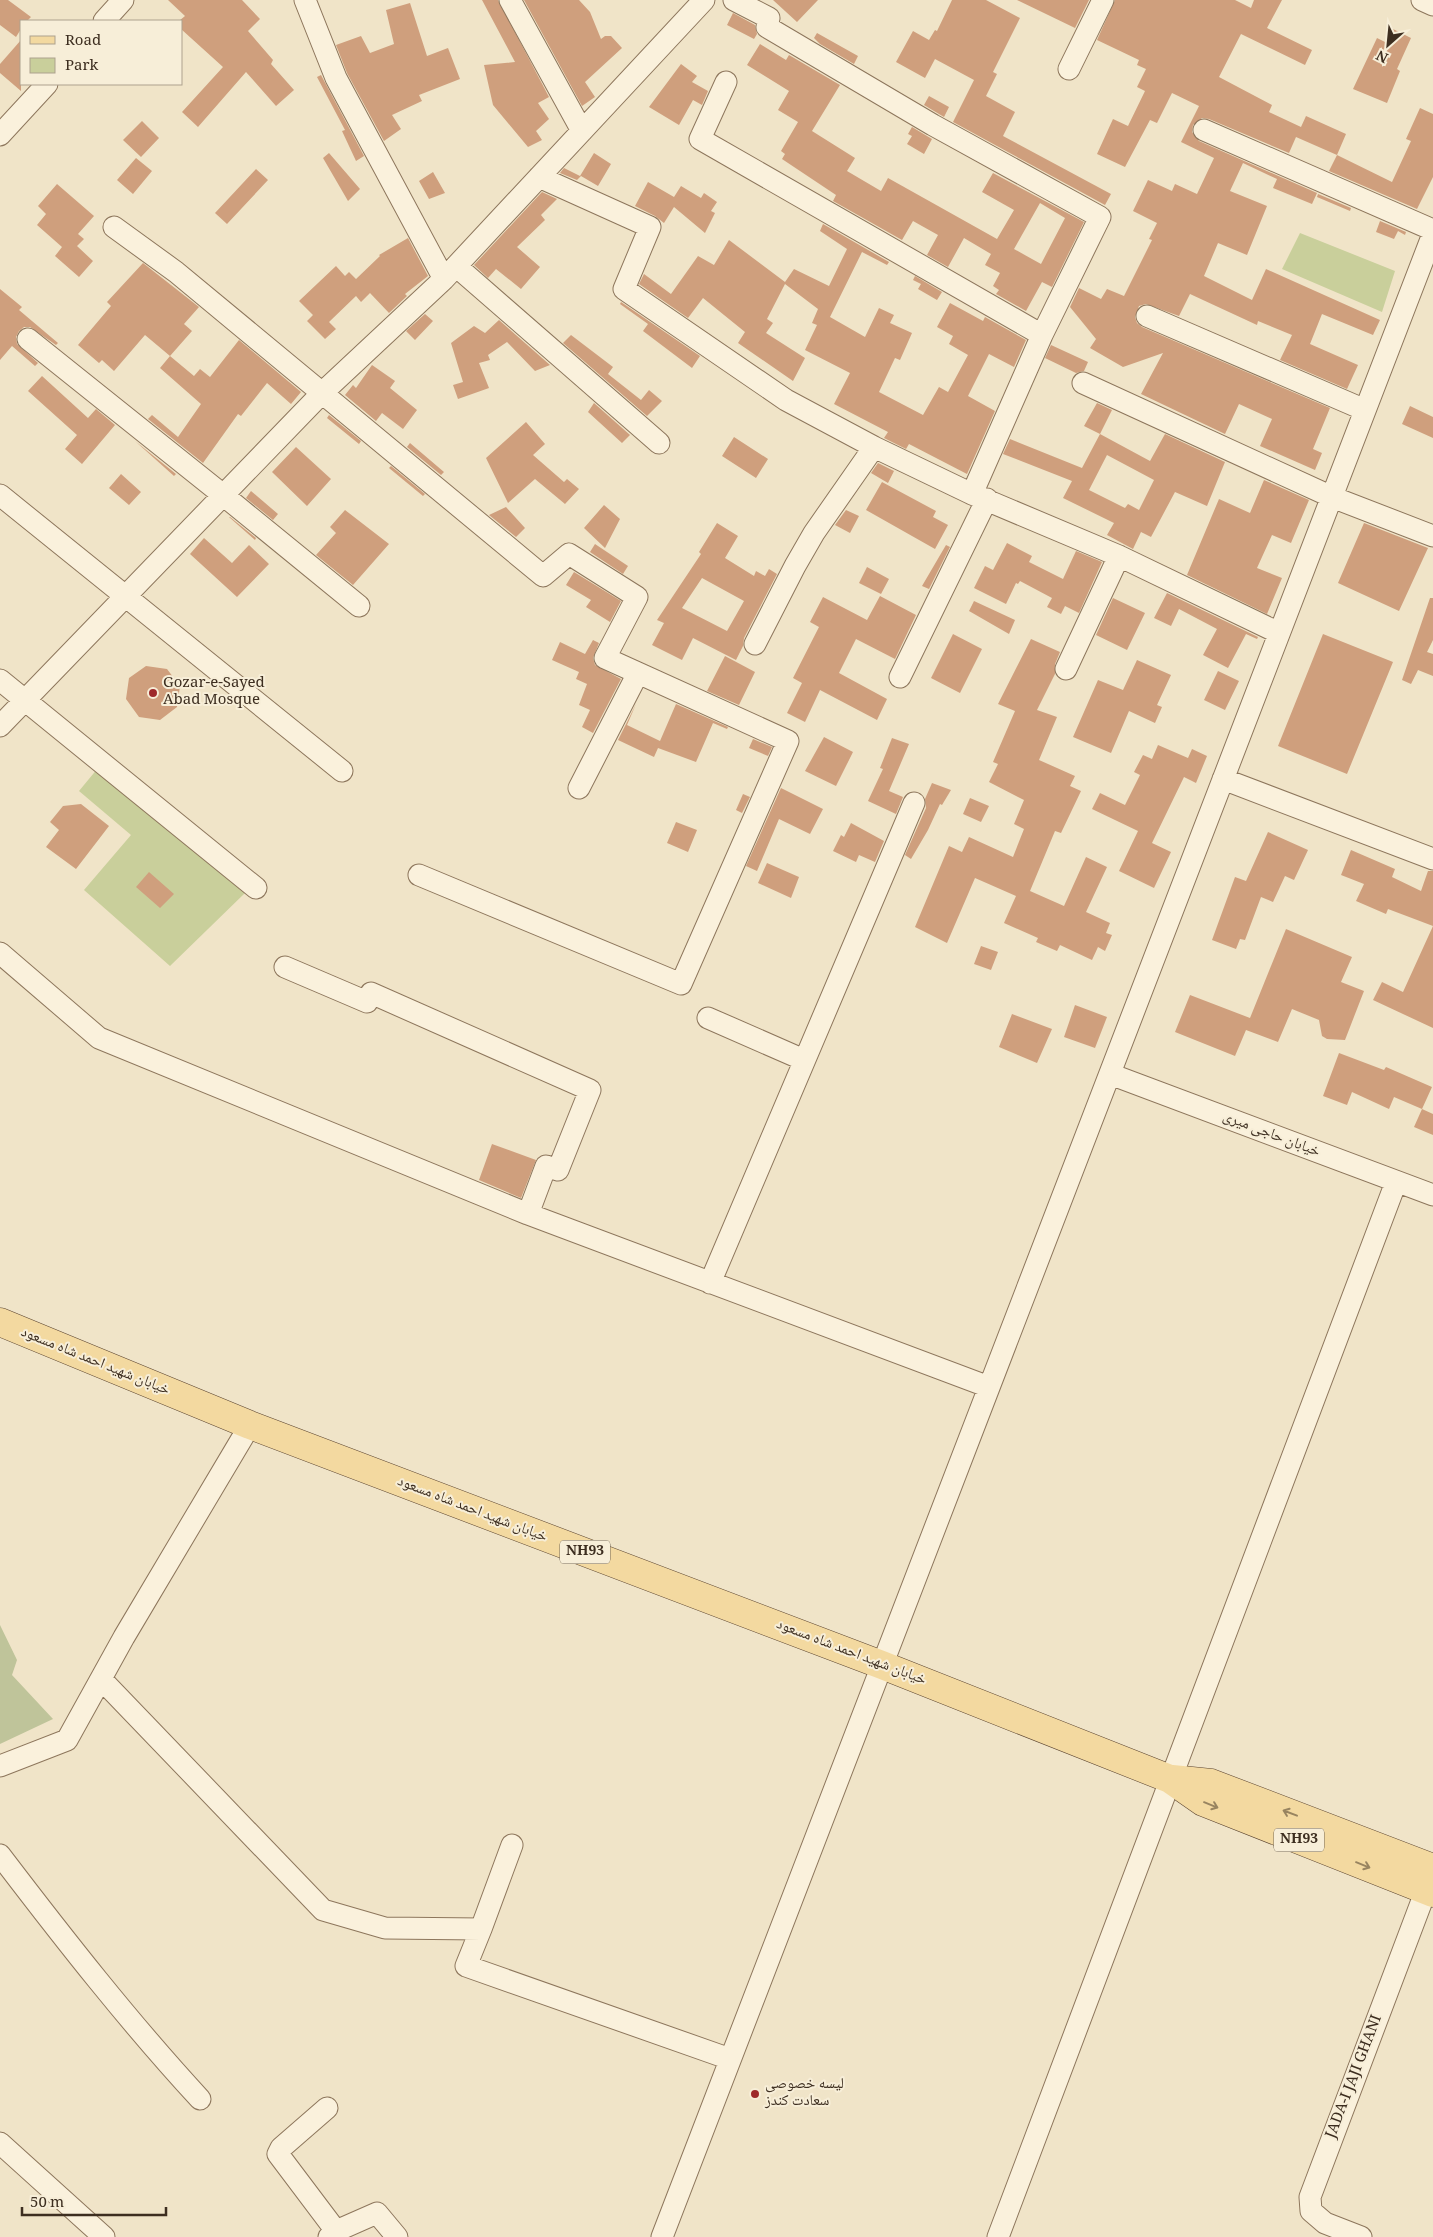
<svg xmlns="http://www.w3.org/2000/svg" width="1433" height="2237" viewBox="0 0 1433 2237" font-family="Georgia,'Noto Naskh Arabic',serif">
  <style>
    .green { fill: #c9cf9b }
    .cemetery { fill: #bfc49a }
    .building { fill: #cf9f7d; fill-rule: evenodd }
    .lines { fill: none; stroke-linecap: round; stroke-linejoin: round }
    .minor-casing { stroke: #8d765c; stroke-width: 23 }
    .primary-casing { stroke: #5b4430; stroke-width: 29 }
    .minor { stroke: #faf1dc; stroke-width: 21 }
    .primary { stroke: #f3d9a0; stroke-width: 28 }
    .oneway { stroke: #988460 }
    .poi-dot { fill: #9e2a2b; stroke: #f7eed8; stroke-width: 2 }
    .labels { text-anchor: middle; dominant-baseline: central; stroke-width: 4; stroke-linejoin: round; paint-order: stroke }
    .shield { fill: #f7eed8; stroke: #756857; stroke-width: 1 }
    .shield-label { font-size: 14px; font-weight: bold; fill: #3d2e20 }
    .poi-label { font-size: 15px; fill: #3d2e20; stroke: #f7eed8; text-anchor: start }
    .street-label { font-size: 15px; fill: #3d2e20; stroke: #f7eed8 }
  </style>
  <rect width="100%" height="100%" fill="#f0e4c8"/>
  <path class="green" d="M 1300,233 L 1395,271 L 1382,312 L 1282,269 Z
    M 98,768 L 245,893 L 170,966 L 84,890 L 131,835 L 79,791 Z"/>
  <path class="cemetery" d="M 0,1625 L 17,1660 L 12,1675 L 53,1719 L 0,1744 Z"/>
  <path class="building" d="M 0,0 L 8,0 L 31,17 L 27,21 L 21,21 L 21,29 L 16,37 L 0,25 Z
    M 168,0 L 242,0 L 260,19 L 248,31 L 273,60 L 271,64 L 294,90 L 276,106 L 246,72 L 198,127 L 182,112 L 223,67 L 181,29 L 181,21 L 179,21 L 185,16 Z
    M 482,0 L 498,0 L 549,97 L 538,103 L 549,119 L 536,131 L 542,140 L 528,147 L 493,105 L 484,65 L 515,62 Z
    M 524,0 L 579,0 L 590,12 L 601,39 L 605,36 L 611,36 L 622,48 L 585,82 L 595,97 L 582,106 Z
    M 773,0 L 818,0 L 797,22 Z
    M 952,0 L 986,0 L 1020,18 L 993,72 L 997,74 L 986,96 L 1015,112 L 1003,136 L 1111,194 L 1105,205 L 953,122 L 974,80 L 935,59 L 925,78 L 896,62 L 913,31 L 929,40 L 935,30 L 937,31 Z
    M 1017,0 L 1089,0 L 1075,28 Z
    M 1115,0 L 1235,0 L 1251,8 L 1254,0 L 1282,0 L 1267,28 L 1312,50 L 1305,65 L 1241,34 L 1219,77 L 1272,105 L 1269,112 L 1301,127 L 1306,116 L 1346,134 L 1337,155 L 1296,137 L 1289,153 L 1209,119 L 1202,118 L 1193,125 L 1192,132 L 1199,141 L 1317,193 L 1312,204 L 1273,188 L 1277,179 L 1243,163 L 1230,191 L 1267,206 L 1247,255 L 1218,243 L 1204,276 L 1252,300 L 1266,269 L 1380,320 L 1373,335 L 1322,314 L 1310,344 L 1358,365 L 1347,389 L 1280,360 L 1292,335 L 1258,321 L 1257,325 L 1190,294 L 1179,316 L 1146,304 L 1139,306 L 1135,317 L 1137,323 L 1142,327 L 1330,408 L 1313,449 L 1322,453 L 1315,470 L 1260,446 L 1272,419 L 1239,404 L 1225,434 L 1141,394 L 1163,353 L 1123,367 L 1090,348 L 1096,339 L 1070,307 L 1079,288 L 1101,299 L 1107,289 L 1124,296 L 1152,240 L 1149,239 L 1157,223 L 1133,211 L 1148,180 L 1172,191 L 1175,184 L 1197,194 L 1214,158 L 1181,142 L 1199,106 L 1172,93 L 1157,123 L 1150,120 L 1125,167 L 1097,154 L 1113,119 L 1128,126 L 1145,91 L 1137,87 L 1146,69 L 1137,65 L 1139,60 L 1097,40 Z
    M 410,3 L 427,56 L 448,48 L 460,79 L 419,95 L 422,101 L 392,115 L 401,129 L 384,141 L 347,73 L 336,45 L 361,36 L 370,53 L 394,44 L 386,10 Z
    M 733,13 L 755,25 L 757,34 L 754,39 L 727,25 Z
    M 1391,28 L 1411,38 L 1397,69 L 1400,71 L 1387,103 L 1353,89 L 1377,38 L 1385,42 Z
    M 817,33 L 858,56 L 854,64 L 820,44 L 814,38 Z
    M 21,40 L 21,91 L 0,73 L 0,64 Z
    M 760,44 L 786,60 L 789,55 L 840,85 L 812,131 L 855,158 L 847,171 L 881,191 L 888,178 L 997,239 L 1014,210 L 982,192 L 993,173 L 1084,222 L 1052,287 L 1042,282 L 1026,311 L 996,294 L 999,290 L 993,286 L 1000,273 L 985,265 L 991,254 L 964,238 L 948,267 L 927,255 L 938,235 L 913,221 L 902,240 L 833,201 L 836,195 L 782,159 L 785,154 L 781,151 L 798,122 L 778,110 L 789,91 L 747,65 ZM 1040,203 L 1065,218 L 1041,264 L 1014,249 Z
    M 681,64 L 697,76 L 692,82 L 708,91 L 702,105 L 693,100 L 679,125 L 649,107 Z
    M 321,75 L 364,156 L 356,161 L 342,131 L 345,130 L 317,77 Z
    M 929,96 L 949,107 L 944,117 L 924,105 Z
    M 1420,108 L 1433,114 L 1433,177 L 1417,209 L 1329,171 L 1337,155 L 1392,182 L 1411,141 L 1406,139 Z
    M 142,121 L 159,138 L 141,157 L 123,140 Z
    M 912,127 L 932,139 L 924,154 L 907,144 L 912,136 L 908,134 Z
    M 329,153 L 360,189 L 348,201 L 323,158 Z
    M 594,153 L 611,164 L 598,186 L 581,176 L 577,180 L 560,173 L 564,168 L 580,176 Z
    M 136,158 L 152,171 L 133,194 L 117,180 Z
    M 256,169 L 268,180 L 227,224 L 215,213 Z
    M 433,172 L 445,193 L 429,199 L 419,181 Z
    M 648,182 L 674,197 L 681,186 L 701,198 L 704,193 L 717,202 L 711,211 L 715,213 L 705,233 L 674,207 L 664,223 L 655,216 L 635,206 Z
    M 57,184 L 94,216 L 78,234 L 84,239 L 77,246 L 93,261 L 79,277 L 55,256 L 62,247 L 37,225 L 46,214 L 38,206 Z
    M 542,192 L 557,199 L 541,215 L 545,220 L 517,247 L 540,267 L 521,289 L 496,269 L 488,278 L 474,265 Z
    M 1318,194 L 1351,208 L 1350,211 L 1317,197 Z
    M 1380,221 L 1406,232 L 1405,235 L 1398,231 L 1394,239 L 1376,232 Z
    M 823,224 L 889,262 L 887,265 L 862,252 L 830,317 L 865,337 L 879,308 L 894,315 L 890,323 L 912,333 L 900,360 L 895,358 L 879,392 L 923,415 L 939,387 L 948,392 L 968,355 L 949,344 L 953,336 L 937,327 L 950,303 L 983,321 L 985,317 L 1026,340 L 1014,367 L 989,354 L 968,396 L 995,411 L 967,474 L 909,444 L 906,449 L 884,438 L 888,432 L 834,404 L 850,373 L 805,350 L 817,325 L 812,323 L 818,309 L 785,284 L 767,319 L 773,323 L 766,333 L 805,358 L 793,381 L 738,343 L 745,332 L 703,298 L 688,318 L 639,284 L 644,274 L 671,294 L 698,256 L 714,265 L 729,240 L 785,282 L 794,269 L 829,286 L 847,249 L 820,231 Z
    M 408,238 L 428,276 L 405,294 L 407,296 L 389,313 L 370,293 L 361,302 L 356,296 L 329,322 L 336,329 L 325,339 L 307,321 L 313,315 L 299,301 L 336,266 L 345,276 L 349,272 L 356,279 L 380,256 L 379,255 Z
    M 143,263 L 199,307 L 184,324 L 192,331 L 170,356 L 145,335 L 114,371 L 102,360 L 99,363 L 78,345 L 111,306 L 107,302 Z
    M 915,276 L 942,292 L 937,300 L 918,289 L 921,284 L 913,280 Z
    M 0,289 L 22,307 L 19,310 L 58,343 L 56,345 L 30,327 L 24,327 L 19,331 L 16,337 L 17,344 L 38,363 L 35,366 L 12,346 L 0,360 Z
    M 621,302 L 700,356 L 692,368 L 643,331 L 648,324 L 620,304 Z
    M 425,314 L 433,321 L 415,340 L 406,331 Z
    M 499,320 L 550,365 L 535,371 L 507,342 L 488,355 L 490,360 L 479,363 L 489,388 L 458,399 L 453,385 L 463,382 L 451,343 L 474,326 L 485,333 Z
    M 571,335 L 613,367 L 608,374 L 641,400 L 649,390 L 662,401 L 647,416 L 563,343 Z
    M 239,340 L 301,392 L 291,404 L 267,383 L 241,416 L 238,414 L 203,463 L 148,419 L 152,415 L 178,437 L 201,404 L 160,368 L 170,356 L 194,376 L 200,369 L 210,377 Z
    M 1051,345 L 1088,362 L 1084,371 L 1076,373 L 1045,358 Z
    M 372,365 L 395,381 L 390,388 L 417,410 L 403,429 L 382,413 L 376,421 L 345,395 L 353,385 L 356,388 Z
    M 42,376 L 88,418 L 96,409 L 115,425 L 82,464 L 65,449 L 77,435 L 28,391 Z
    M 594,403 L 630,435 L 622,443 L 588,412 Z
    M 1097,403 L 1112,410 L 1100,434 L 1084,426 Z
    M 1410,406 L 1433,417 L 1433,438 L 1402,424 Z
    M 329,415 L 361,441 L 359,444 L 327,418 Z
    M 526,422 L 545,444 L 533,455 L 564,482 L 567,479 L 579,489 L 565,504 L 535,479 L 508,503 L 486,458 Z
    M 1100,434 L 1150,461 L 1165,434 L 1225,462 L 1207,506 L 1175,492 L 1151,537 L 1141,532 L 1133,549 L 1107,535 L 1114,523 L 1063,498 L 1072,481 L 1003,454 L 1010,439 L 1082,468 ZM 1107,455 L 1154,480 L 1139,510 L 1128,504 L 1125,508 L 1089,490 Z
    M 734,437 L 768,459 L 756,478 L 722,456 Z
    M 135,441 L 176,474 L 174,476 Z
    M 410,443 L 444,472 L 441,475 L 407,447 Z
    M 296,447 L 331,479 L 307,506 L 272,472 Z
    M 878,463 L 894,471 L 888,483 L 871,473 Z
    M 391,466 L 425,494 L 423,496 L 389,468 Z
    M 121,474 L 141,492 L 129,505 L 109,488 Z
    M 1264,480 L 1309,500 L 1291,543 L 1272,535 L 1257,568 L 1282,578 L 1267,614 L 1187,575 L 1219,499 L 1250,513 Z
    M 882,482 L 936,511 L 933,517 L 948,525 L 935,549 L 866,510 Z
    M 251,491 L 278,514 L 273,520 L 246,498 Z
    M 604,505 L 620,519 L 605,548 L 584,528 Z
    M 506,507 L 525,528 L 516,537 L 489,515 Z
    M 345,510 L 389,544 L 353,585 L 316,555 L 336,533 L 330,527 Z
    M 846,510 L 859,516 L 850,533 L 835,525 Z
    M 229,517 L 230,517 L 256,538 L 255,540 Z
    M 717,523 L 738,536 L 725,558 L 754,576 L 756,571 L 765,576 L 769,569 L 777,574 L 744,638 L 743,646 L 736,660 L 693,638 L 682,660 L 652,645 L 664,623 L 657,620 L 701,554 L 699,552 ZM 702,578 L 744,601 L 727,631 L 682,608 Z
    M 1364,523 L 1428,548 L 1399,611 L 1338,583 Z
    M 204,538 L 232,563 L 249,545 L 269,564 L 237,597 L 190,554 Z
    M 1007,543 L 1032,556 L 1029,562 L 1063,579 L 1076,551 L 1102,562 L 1079,613 L 1065,606 L 1061,614 L 1047,607 L 1052,598 L 1020,581 L 1018,584 L 1016,583 L 1006,604 L 974,588 L 985,566 L 993,570 Z
    M 595,544 L 628,566 L 623,574 L 590,552 Z
    M 946,545 L 950,547 L 929,589 L 922,586 Z
    M 867,567 L 889,579 L 881,594 L 859,583 Z
    M 574,572 L 621,601 L 610,622 L 586,607 L 591,600 L 566,585 Z
    M 1167,593 L 1258,637 L 1257,639 L 1246,634 L 1228,668 L 1203,655 L 1217,629 L 1179,609 L 1171,626 L 1154,618 Z
    M 880,596 L 916,615 L 895,659 L 856,639 L 839,673 L 887,699 L 877,720 L 820,690 L 805,722 L 787,713 L 802,683 L 793,678 L 819,627 L 810,622 L 823,597 L 867,620 Z
    M 1113,598 L 1145,613 L 1127,650 L 1096,635 Z
    M 1430,598 L 1433,598 L 1433,640 L 1427,652 L 1433,654 L 1433,676 L 1418,670 L 1411,684 L 1402,680 Z
    M 974,601 L 1015,620 L 1009,634 L 969,611 Z
    M 953,634 L 982,649 L 960,693 L 931,678 Z
    M 1323,634 L 1393,662 L 1347,774 L 1278,746 Z
    M 1031,639 L 1060,652 L 1055,664 L 1055,674 L 1037,710 L 1057,717 L 1039,760 L 1075,776 L 1070,786 L 1081,791 L 1061,833 L 1055,831 L 1030,891 L 1064,906 L 1086,857 L 1107,867 L 1086,912 L 1110,923 L 1106,933 L 1112,935 L 1105,951 L 1098,947 L 1092,960 L 1060,945 L 1057,951 L 1036,942 L 1038,938 L 1004,923 L 1016,896 L 975,878 L 947,943 L 915,927 L 949,846 L 962,852 L 969,837 L 1013,857 L 1024,829 L 1014,824 L 1024,800 L 989,782 L 998,764 L 993,762 L 1015,711 L 998,704 Z
    M 593,640 L 599,643 L 593,658 L 595,665 L 621,679 L 593,733 L 582,727 L 590,710 L 579,705 L 587,684 L 576,679 L 579,672 L 552,660 L 560,642 L 585,654 Z
    M 725,656 L 755,672 L 739,705 L 707,691 Z
    M 1137,660 L 1171,675 L 1157,705 L 1162,707 L 1155,723 L 1129,711 L 1111,753 L 1073,737 L 1098,680 L 1123,690 Z
    M 146,666 L 167,669 L 180,686 L 177,707 L 160,720 L 139,717 L 126,699 L 129,678 Z
    M 1218,671 L 1239,681 L 1225,710 L 1204,700 Z
    M 636,704 L 627,725 L 660,741 L 676,704 L 728,727 L 727,729 L 713,723 L 696,762 L 658,748 L 654,757 L 618,740 Z
    M 824,737 L 853,752 L 836,786 L 805,771 Z
    M 892,738 L 909,744 L 889,791 L 903,797 L 896,814 L 868,801 L 883,769 L 880,768 Z
    M 753,739 L 772,747 L 768,756 L 749,748 Z
    M 1158,745 L 1188,758 L 1192,749 L 1207,756 L 1196,783 L 1184,777 L 1152,843 L 1171,852 L 1154,888 L 1119,871 L 1138,831 L 1092,809 L 1100,793 L 1125,805 L 1140,775 L 1134,772 L 1143,755 L 1152,759 Z
    M 932,783 L 951,790 L 942,805 L 940,804 L 928,830 L 911,859 L 905,855 L 926,808 L 925,799 Z
    M 781,788 L 823,809 L 810,834 L 779,819 L 757,871 L 746,866 Z
    M 743,794 L 750,797 L 742,813 L 736,810 Z
    M 970,798 L 989,806 L 981,822 L 963,814 Z
    M 81,804 L 109,826 L 76,869 L 46,847 L 59,830 L 50,822 L 63,806 Z
    M 676,822 L 697,830 L 688,852 L 667,843 Z
    M 851,823 L 884,841 L 875,862 L 859,855 L 856,862 L 833,851 L 841,835 L 844,837 Z
    M 1268,832 L 1308,850 L 1294,880 L 1285,876 L 1273,902 L 1261,897 L 1245,940 L 1240,939 L 1236,949 L 1212,940 L 1235,877 L 1246,881 Z
    M 1351,850 L 1395,869 L 1392,877 L 1421,891 L 1428,871 L 1433,871 L 1433,926 L 1388,909 L 1386,914 L 1356,901 L 1364,884 L 1341,875 Z
    M 767,863 L 799,877 L 791,898 L 758,883 Z
    M 149,872 L 174,894 L 160,908 L 136,887 Z
    M 1433,926 L 1433,1028 L 1373,1000 L 1382,982 L 1403,992 Z
    M 1286,929 L 1352,957 L 1341,982 L 1364,991 L 1345,1040 L 1327,1039 L 1322,1036 L 1319,1020 L 1292,1009 L 1278,1042 L 1246,1030 L 1235,1056 L 1175,1032 L 1190,995 L 1250,1018 Z
    M 981,946 L 998,952 L 991,970 L 974,964 Z
    M 1075,1005 L 1107,1017 L 1095,1048 L 1064,1037 Z
    M 1012,1014 L 1052,1029 L 1037,1063 L 999,1047 Z
    M 1339,1053 L 1384,1070 L 1386,1067 L 1432,1087 L 1422,1109 L 1394,1097 L 1389,1109 L 1352,1092 L 1347,1105 L 1323,1096 Z
    M 1422,1109 L 1433,1114 L 1433,1135 L 1414,1127 Z
    M 492,1144 L 536,1160 L 521,1198 L 479,1180 Z"/>
  <g class="lines">
    <defs>
      <path id="minor" d="M 305,0 L 336,78 L 444,279
        M 510,0 L 582,131
        M 734,0 L 769,18 L 767,27 L 933,125 L 1100,217 L 1042,335 L 972,494
        M 1422,0 L 1433,5
        M 104,21 L 123,0
        M 1069,69 L 1103,0
        M 726,82 L 700,139 L 1042,335
        M 1204,130 L 1433,230
        M 0,135 L 47,84
        M 539,177 L 650,227 L 624,289 L 786,400 L 874,447 L 972,494 L 1119,556 L 1279,633
        M 114,227 L 176,272 L 543,576 L 569,554 L 637,597 L 605,658 L 788,741 L 681,984 L 419,875
        M 456,266 L 659,443
        M 1147,316 L 1365,410
        M 28,339 L 223,495 L 359,606
        M 1083,383 L 1332,497 L 1433,536
        M 0,495 L 342,771
        M 755,644 L 795,566 L 814,533 L 874,447
        M 1066,669 L 1119,556
        M 900,677 L 987,499
        M 0,680 L 256,888
        M 0,726 L 322,393 L 444,279 L 704,0
        M 1223,779 L 1433,859
        M 579,788 L 638,673
        M 0,953 L 99,1038 L 528,1214 L 989,1387
        M 285,967 L 367,1002 L 371,993 L 590,1090 L 558,1170 L 546,1166 L 528,1214
        M 708,1018 L 804,1060
        M 1110,1074 L 1433,1195
        M 710,1283 L 914,803
        M 101,1679 L 323,1910 L 385,1928 L 481,1929 L 466,1966 L 730,2059
        M 0,1766 L 67,1740 L 124,1637 L 250,1425
        M 0,1855 C 64,1939 129,2022 200,2099
        M 481,1929 L 512,1845
        M 327,2108 L 281,2148 L 278,2154 L 336,2231
        M 0,2143 L 104,2237
        M 329,2237 L 336,2231 L 377,2213 L 397,2237
        M 662,2237 L 1433,234
        M 998,2237 L 1396,1182
        M 1361,2237 L 1325,2223 L 1311,2211 L 1310,2197 L 1426,1890"/>
      <path id="primary" d="M 0,1322 L 250,1425 L 882,1665 L 1170,1779 L 1203,1802 L 1433,1893
        M 1172,1779 L 1211,1783 L 1433,1868"/>
    </defs>
    <use href="#minor" class="minor-casing"/>
    <use href="#primary" class="primary-casing"/>
    <use href="#minor" class="minor"/>
    <use href="#primary" class="primary"/>
  </g>
  <defs><path id="oneway-shaft" d="M-6 0H5M1.5-3L5.5 0L1.5 3" fill="none" stroke-width="1.6" stroke-linecap="round" stroke-linejoin="round" transform="scale(1.25)"/></defs>
  <g class="oneway">
    <use href="#oneway-shaft" transform="translate(1211 1805) rotate(22)"/>
    <use href="#oneway-shaft" transform="translate(1290 1813) rotate(-159)"/>
    <use href="#oneway-shaft" transform="translate(1363 1865) rotate(22)"/>
  </g>
  <g class="poi-dot">
    <circle cx="153" cy="693" r="5"/>
    <circle cx="755" cy="2094" r="5"/>
  </g>
  <g class="labels">
    <g class="shield">
      <rect x="560" y="1540.5" width="50" height="23" rx="4"/>
      <rect x="1274" y="1828.5" width="50" height="23" rx="4"/>
    </g>
    <g class="shield-label">
      <text x="585" y="1552">NH93</text>
      <text x="1299" y="1840">NH93</text>
    </g>
    <g class="poi-label">
      <text x="163" y="684">Gozar-e-Sayed<tspan x="163" dy="17">Abad Mosque</tspan></text>
      <text x="765" y="2085">لیسه خصوصی<tspan x="765" dy="17">سعادت کندز</tspan></text>
    </g>
    <g class="street-label">
      <text transform="translate(1271 1135) rotate(21)">خیابان حاجی میری</text>
      <text transform="translate(95 1362) rotate(22)">خیابان شهید احمد شاه مسعود</text>
      <text transform="translate(472 1510) rotate(21)">خیابان شهید احمد شاه مسعود</text>
      <text transform="translate(851 1653) rotate(21)">خیابان شهید احمد شاه مسعود</text>
      <text transform="translate(1355 2077) rotate(-69)">JADA-I JAJI GHANI</text>
    </g>
  </g>
  <rect x="20" y="20" width="162" height="65" fill="#f7eed8" stroke="#ada18e"/>
  <rect x="30" y="36" width="25" height="8" fill="#f3d9a0" stroke="#ada18e"/>
  <text x="65" y="45" font-size="15" fill="#3d2e20">Road</text>
  <rect x="30" y="58" width="25" height="15" fill="#c9cf9b" stroke="#ada18e"/>
  <text x="65" y="70" font-size="15" fill="#3d2e20">Park</text>
  <g transform="translate(1388 45) rotate(207)" stroke="#f7eed8" stroke-width="4" paint-order="stroke">
  <path d="M0-4L9 19L0 12L-9 19Z" fill="#3d2e20"/>
  <text y="-8" font-size="14" font-weight="bold" text-anchor="middle" fill="#3d2e20">N</text>
  </g>
  <path d="M22 2207v8h144v-8" fill="none" stroke="#3d2e20" stroke-width="2.5"/>
  <text x="30" y="2207" font-size="15" fill="#3d2e20" stroke="#f7eed8" stroke-width="4" paint-order="stroke">50 m</text>
</svg>
